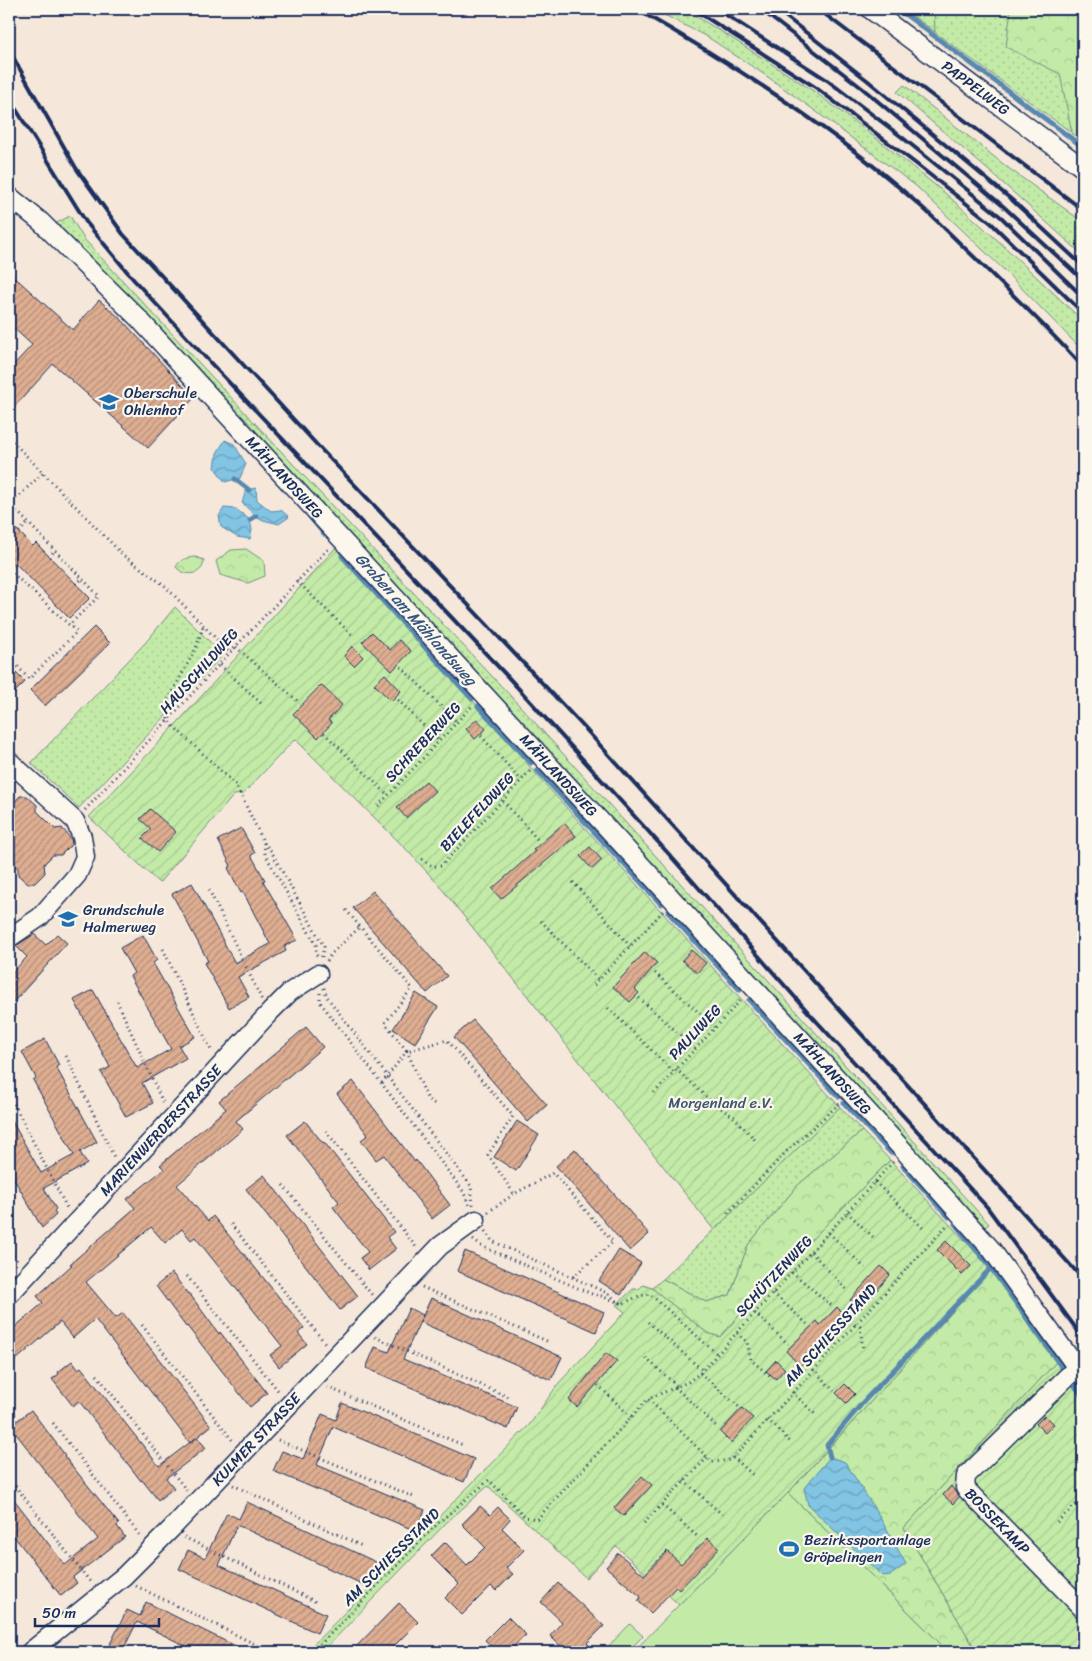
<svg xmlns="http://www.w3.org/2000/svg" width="1092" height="1661" viewBox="0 0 1092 1661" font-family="Sriracha,sans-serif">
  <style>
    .grass { fill: url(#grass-dots); stroke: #6f8d82 }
    .forest { fill: url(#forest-crowns); stroke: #6f8d82 }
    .garden { fill: url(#garden-furrows); stroke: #6f8d82 }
    .pitch { fill: #c3eba7; stroke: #6f8d82 }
    .water { fill: url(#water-waves); stroke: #5988ae }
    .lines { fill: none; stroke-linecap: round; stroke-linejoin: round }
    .stream { stroke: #5988ae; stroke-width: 5 }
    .building { fill: url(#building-hatch); stroke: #1b2f5e }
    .minor-casing { stroke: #1b2f5e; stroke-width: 21 }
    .path { stroke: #1b2f5e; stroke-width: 3; stroke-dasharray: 1 4; stroke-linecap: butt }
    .minor { stroke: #fbf7ec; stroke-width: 18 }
    .rail { stroke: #1b2f5e; stroke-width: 4 }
    .labels { text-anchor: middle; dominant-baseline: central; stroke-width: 4.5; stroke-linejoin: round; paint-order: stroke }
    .street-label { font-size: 15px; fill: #1b2f5e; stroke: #fbf7ec }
    .poi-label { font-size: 15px; fill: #1b2f5e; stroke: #fbf7ec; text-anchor: start }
    .park-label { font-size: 15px; fill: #3d556d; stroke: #fbf7ec }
    .water-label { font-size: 16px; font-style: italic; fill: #35547f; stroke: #fbf7ec }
  </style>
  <defs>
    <pattern id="grass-dots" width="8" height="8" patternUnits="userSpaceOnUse" patternTransform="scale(1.25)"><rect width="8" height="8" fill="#c3eba7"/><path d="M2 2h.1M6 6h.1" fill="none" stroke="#a7ca92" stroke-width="1.8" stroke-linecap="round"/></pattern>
    <pattern id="forest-crowns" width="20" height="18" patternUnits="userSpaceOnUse" patternTransform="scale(1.25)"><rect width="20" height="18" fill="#c3eba7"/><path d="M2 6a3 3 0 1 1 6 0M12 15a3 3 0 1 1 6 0" fill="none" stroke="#a7ca92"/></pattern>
    <pattern id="garden-furrows" width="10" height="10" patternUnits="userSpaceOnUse" patternTransform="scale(1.25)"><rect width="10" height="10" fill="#c3eba7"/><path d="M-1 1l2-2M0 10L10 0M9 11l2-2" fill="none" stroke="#a7ca92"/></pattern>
    <pattern id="water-waves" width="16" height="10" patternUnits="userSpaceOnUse" patternTransform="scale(1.25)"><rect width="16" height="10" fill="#82c4e3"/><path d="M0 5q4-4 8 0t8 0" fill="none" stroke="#6aa0bb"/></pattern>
    <pattern id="building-hatch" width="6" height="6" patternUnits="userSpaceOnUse" patternTransform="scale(1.25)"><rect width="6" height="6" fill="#dfae91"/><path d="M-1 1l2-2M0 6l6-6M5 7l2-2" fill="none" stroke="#b48e7a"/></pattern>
  </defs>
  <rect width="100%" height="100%" fill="#f5e8da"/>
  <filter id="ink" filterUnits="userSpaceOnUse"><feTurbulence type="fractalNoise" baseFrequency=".02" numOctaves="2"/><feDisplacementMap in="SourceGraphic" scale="10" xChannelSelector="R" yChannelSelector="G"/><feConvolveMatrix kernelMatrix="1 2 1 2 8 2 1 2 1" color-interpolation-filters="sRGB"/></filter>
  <g filter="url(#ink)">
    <path class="grass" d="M 653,9 L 684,9 L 730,37 L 815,92 L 881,142 L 945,193 L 1006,248 L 1082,320 L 1083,321 L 1083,351 L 1003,269 L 916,186 L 814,110 L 765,75 L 709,38 Z
      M 903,9 L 1083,9 L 1083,141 Z
      M 904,85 L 1007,167 L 1083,222 L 1083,255 L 995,176 L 897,92 Z
      M 70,216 L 84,239 L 304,476 L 519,705 L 989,1224 L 982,1230 L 53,225 Z
      M 175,607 L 223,655 L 79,808 L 31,763 L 146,642 Z
      M 840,1107 L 862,1131 L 798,1185 L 748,1245 L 730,1295 L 706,1302 L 663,1279 Z"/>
    <path class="forest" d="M 903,9 L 934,9 L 935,32 Z
      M 1011,9 L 1083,9 L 1083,141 L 1072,133 L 1060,74 L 1006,47 Z
      M 246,549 L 264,561 L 265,576 L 248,583 L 220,575 L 216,561 L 231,550 Z
      M 195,557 L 204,560 C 204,575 185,578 176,567 C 180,559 186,558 195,557 Z
      M 862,1131 L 890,1160 L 765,1287 L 720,1337 L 707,1333 L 652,1288 L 663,1279 L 706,1302 L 730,1295 L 748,1245 L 798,1185 Z
      M 991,1269 L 1024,1310 L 1059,1359 L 904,1528 L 977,1652 L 949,1652 L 788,1493 Z"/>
    <path class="garden" d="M 338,545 L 543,782 L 840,1107 L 714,1230 L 438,884 L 405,848 L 295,739 L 243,794 L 234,795 L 159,883 L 89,817 L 179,721 Z
      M 890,1160 L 991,1269 L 788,1493 L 679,1605 L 616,1546 L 586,1578 L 488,1486 L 447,1522 L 322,1652 L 306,1652 L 530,1424 L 558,1384 L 625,1312 L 616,1305 L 633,1289 L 639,1289 L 643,1285 L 652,1288 L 707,1333 L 720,1337 L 765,1287 Z
      M 1059,1359 L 1083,1393 L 1083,1652 L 977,1652 L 904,1528 Z"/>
    <path class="pitch" d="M 788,1493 L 949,1652 L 633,1652 Z
      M 630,1624 L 643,1636 L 627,1652 L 603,1652 Z"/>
    <path class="water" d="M 225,440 L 234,444 L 246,464 L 240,478 L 225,482 L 215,468 L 217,453 Z
      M 256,488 L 257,500 L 271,511 L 281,510 L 289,517 L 279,524 L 259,519 L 242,503 L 246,490 Z
      M 224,508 L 236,509 L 250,520 L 252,530 L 250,539 L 237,537 L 221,527 L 219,516 Z
      M 830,1457 L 845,1462 L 878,1514 L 906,1564 L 891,1575 L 882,1576 L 808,1505 L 804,1488 Z"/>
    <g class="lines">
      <path class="stream" d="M 898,9 L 1083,147
        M 235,479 L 249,490
        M 310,517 L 324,534
        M 250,520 L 256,516
        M 342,556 L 472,699
        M 478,706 L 531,763
        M 537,770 L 661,904
        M 668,912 L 740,990
        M 749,1000 L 839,1097
        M 844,1103 L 891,1153
        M 903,1166 L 949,1217
        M 955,1224 L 991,1268 L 1065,1372
        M 1071,1380 L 1083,1397
        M 830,1457 L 827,1445 L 865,1400 L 991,1268"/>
    </g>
    <path class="building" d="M 9,272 L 73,330 L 99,300 L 121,319 L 194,398 L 148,448 L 53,364 L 9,413 L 9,370 L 32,345 L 9,324 Z
      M 9,522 L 33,546 L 36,543 L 90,598 L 69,618 L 15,563 L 9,569 Z
      M 94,627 L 110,643 L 45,706 L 30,690 Z
      M 372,632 L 390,650 L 399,640 L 411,651 L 392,671 L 362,642 Z
      M 352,646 L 363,657 L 354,666 L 344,656 Z
      M 9,666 L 25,682 L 9,698 Z
      M 385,674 L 401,691 L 391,701 L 374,684 Z
      M 321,685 L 342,705 L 328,720 L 332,723 L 318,738 L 293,714 Z
      M 477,719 L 486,729 L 475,739 L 466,729 Z
      M 426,781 L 435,791 L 406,818 L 397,807 Z
      M 20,796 L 27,796 L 37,805 L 37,811 L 55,829 L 62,828 L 71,839 L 72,844 L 61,855 L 53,855 L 44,864 L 45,873 L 35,883 L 28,884 L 18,875 L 18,868 L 9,860 L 9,808 Z
      M 150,809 L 176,832 L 158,852 L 142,838 L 151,829 L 140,819 Z
      M 564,823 L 576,836 L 501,899 L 492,889 L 535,851 L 533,850 Z
      M 241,828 L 255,853 L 251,855 L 265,880 L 263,881 L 297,940 L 284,946 L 286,951 L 238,977 L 249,997 L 229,1008 L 204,963 L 208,961 L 172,894 L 192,883 L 235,963 L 270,944 L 243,892 L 241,893 L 228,868 L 231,866 L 218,840 Z
      M 590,847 L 602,860 L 592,869 L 580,856 Z
      M 373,891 L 447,976 L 427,993 L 353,908 Z
      M 34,934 L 46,945 L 57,934 L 67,943 L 9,1007 L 9,976 L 27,957 L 16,946 Z
      M 143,935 L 157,960 L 153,963 L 195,1037 L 179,1046 L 186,1058 L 142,1083 L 153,1103 L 126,1117 L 101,1072 L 110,1067 L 74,1000 L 93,990 L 137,1068 L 171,1049 L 130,976 L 134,973 L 120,948 Z
      M 691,950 L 706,963 L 697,973 L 682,960 Z
      M 645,952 L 657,963 L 635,989 L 639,993 L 630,1002 L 613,987 Z
      M 416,993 L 438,1007 L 415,1043 L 393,1029 Z
      M 473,1020 L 547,1105 L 528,1122 L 454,1037 Z
      M 306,1027 L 323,1047 L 236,1121 L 243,1129 L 177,1185 L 208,1221 L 213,1216 L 304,1328 L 298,1333 L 307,1344 L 279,1367 L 270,1355 L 282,1346 L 195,1237 L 191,1240 L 182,1229 L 165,1243 L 151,1227 L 86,1282 L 116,1318 L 123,1313 L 211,1426 L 190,1443 L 95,1319 L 73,1338 L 60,1322 L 9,1366 L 9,1332 L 43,1303 L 37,1296 L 72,1265 L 70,1264 L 135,1208 L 127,1199 L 164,1169 L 160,1165 L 226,1109 L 219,1101 Z
      M 45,1039 L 59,1065 L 56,1067 L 97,1142 L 80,1152 L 87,1164 L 44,1188 L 56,1209 L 54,1211 L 56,1215 L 42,1228 L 9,1170 L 9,1116 L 41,1173 L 74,1155 L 33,1080 L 36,1078 L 22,1052 Z
      M 353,1081 L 415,1162 L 416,1160 L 450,1205 L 432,1219 L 384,1155 L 376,1160 L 361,1140 L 368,1135 L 337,1094 Z
      M 305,1121 L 323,1143 L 324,1142 L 394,1232 L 387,1237 L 396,1249 L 369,1270 L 360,1258 L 368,1252 L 333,1207 L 339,1202 L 287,1135 Z
      M 517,1121 L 539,1135 L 516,1171 L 494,1157 Z
      M 575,1149 L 649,1234 L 630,1251 L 556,1166 Z
      M 264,1175 L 358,1296 L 340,1310 L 246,1189 Z
      M 946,1241 L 971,1266 L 962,1275 L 937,1250 Z
      M 619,1250 L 641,1263 L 621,1295 L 599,1281 Z
      M 465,1251 L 604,1312 L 596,1332 L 457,1271 Z
      M 881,1266 L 890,1275 L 860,1309 L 850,1300 Z
      M 172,1273 L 188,1294 L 189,1293 L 219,1334 L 220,1332 L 267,1393 L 250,1407 L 187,1326 L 186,1327 L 156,1286 Z
      M 431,1298 L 562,1357 L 551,1380 L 420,1322 Z
      M 837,1307 L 847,1317 L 831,1335 L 835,1338 L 820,1353 L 816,1350 L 800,1366 L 786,1351 L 817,1321 L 820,1325 Z
      M 409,1308 L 423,1315 L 403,1359 L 517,1407 L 508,1429 L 366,1368 L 375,1347 L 389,1352 Z
      M 606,1353 L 617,1361 L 577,1407 L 569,1400 Z
      M 776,1360 L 785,1369 L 776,1379 L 766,1371 Z
      M 72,1361 L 78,1369 L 81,1367 L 159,1466 L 197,1437 L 206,1448 L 166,1478 L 174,1488 L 158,1500 L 142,1480 L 141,1481 L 79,1401 L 73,1406 L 52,1379 L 59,1374 L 58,1372 Z
      M 845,1384 L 855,1394 L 846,1403 L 836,1393 Z
      M 342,1403 L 474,1459 L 464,1482 L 333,1427 L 317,1465 L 425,1510 L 416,1531 L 273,1471 L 282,1451 L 303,1459 L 322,1414 L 336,1420 Z
      M 742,1408 L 753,1418 L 731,1443 L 720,1432 Z
      M 31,1410 L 65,1455 L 64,1456 L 119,1524 L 117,1526 L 125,1537 L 73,1577 L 77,1583 L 61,1596 L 9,1530 L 9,1493 L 65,1565 L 98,1539 L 10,1426 Z
      M 1045,1415 L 1054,1424 L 1045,1433 L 1036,1424 Z
      M 642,1476 L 652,1485 L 624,1516 L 614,1508 Z
      M 951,1486 L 959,1497 L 953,1504 L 943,1495 Z
      M 247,1502 L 378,1563 L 366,1586 L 237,1525 L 219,1565 L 326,1614 L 317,1633 L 179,1569 L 188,1550 L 205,1558 L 227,1513 L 239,1519 Z
      M 480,1506 L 490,1515 L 498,1507 L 510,1519 L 502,1528 L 524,1550 L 506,1568 L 513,1574 L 496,1591 L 491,1586 L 462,1615 L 445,1598 L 459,1584 L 431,1556 L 445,1542 L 467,1565 L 485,1547 L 462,1524 Z
      M 708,1538 L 719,1548 L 679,1590 L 676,1587 L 651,1613 L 638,1601 L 641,1597 L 606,1567 L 618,1553 L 644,1575 L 667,1551 L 681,1564 Z
      M 558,1583 L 604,1626 L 587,1643 L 596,1652 L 567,1652 L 550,1636 L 562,1622 L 541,1602 Z
      M 146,1602 L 223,1640 L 249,1652 L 198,1652 L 137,1622 L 122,1652 L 106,1652 L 127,1610 L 140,1616 Z
      M 399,1603 L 418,1622 L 388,1652 L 351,1652 Z
      M 508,1617 L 526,1635 L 508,1652 L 497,1652 L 485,1640 Z"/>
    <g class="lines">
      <defs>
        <g id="minor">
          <path id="s1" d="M 870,9 L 1083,168"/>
          <path id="s2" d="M 9,196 L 41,222 L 139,319 L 904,1151 L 991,1249 L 1083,1376"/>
          <path d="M 9,761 L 75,821 L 82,837 L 85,857 L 77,875 L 40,917 L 9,938"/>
          <path id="s3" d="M 9,1295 L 271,1011 L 290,992 L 318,974"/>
          <path id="s4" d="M 1077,1367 L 966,1476 L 965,1488 L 1083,1609"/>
          <path id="s5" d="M 30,1652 L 124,1576 L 172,1528 L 440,1246 L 476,1220"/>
        </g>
      </defs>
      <use href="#minor" class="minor-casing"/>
      <path class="path" d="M 9,438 L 124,556 L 164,585 L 230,653
        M 10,504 L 99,596 L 69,625
        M 9,505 L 43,473
        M 19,532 L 28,523
        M 49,557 L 55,550
        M 9,570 L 77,632 L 29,679 L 9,657
        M 297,581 L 352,635
        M 76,584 L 82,579
        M 203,627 L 196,648 L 166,704 L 168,721 L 236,785 L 264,843 L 271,851 L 324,947 L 321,960
        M 236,647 L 300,703
        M 220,665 L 262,704
        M 401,667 L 457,722
        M 398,700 L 439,741
        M 324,733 L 388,795
        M 481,736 L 521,780
        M 503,801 L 538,840
        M 378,806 L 473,705
        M 85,810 L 238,644 L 329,548
        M 264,843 L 265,854 L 316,945 L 317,959
        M 422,859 C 429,865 433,867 441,866 L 532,769
        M 573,882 L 630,946
        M 209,890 L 262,1000
        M 346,910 L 412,988 L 385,1023 L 407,1051 L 447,1040 L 513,1116 L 488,1155 L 514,1194 L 553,1173 L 613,1242 L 573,1277
        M 541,921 L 599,980
        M 163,949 L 212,1052
        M 327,961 L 331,954 L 360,927
        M 655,973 L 715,1027
        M 594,985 L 663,911
        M 324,988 L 327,997 L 471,1186 L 473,1205
        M 320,993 L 320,1002 L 463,1191 L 470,1207
        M 639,998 L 695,1048
        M 117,1001 L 164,1105
        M 608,1008 L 674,1072
        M 66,1056 L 114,1157
        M 676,1069 L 713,1103 L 734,1117 L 757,1142
        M 382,1083 L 407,1051 L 428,1100 L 435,1104
        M 654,1093 L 742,999
        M 14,1104 L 68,1210
        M 326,1131 L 416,1247
        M 893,1162 L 700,1373 L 688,1382 L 648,1399 L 712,1462 L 731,1460 L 948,1224
        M 875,1182 L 924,1229
        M 283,1185 L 372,1295
        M 488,1212 L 514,1194
        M 847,1212 L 873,1237
        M 728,1213 L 787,1151 L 840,1103
        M 231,1224 L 325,1343
        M 485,1231 L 492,1241 L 607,1293 L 622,1304
        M 829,1233 L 865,1268
        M 473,1240 L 481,1246 L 594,1295 L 601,1296 L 622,1304 L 639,1296 L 650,1294 L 717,1354
        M 9,1246 L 18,1263
        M 811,1252 L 847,1290
        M 792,1272 L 832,1306
        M 187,1276 L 280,1393
        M 422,1287 L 549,1342
        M 773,1293 L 807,1324
        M 755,1313 L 788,1344
        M 648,1322 L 702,1370
        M 855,1324 L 860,1327 L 863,1349
        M 142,1325 L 233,1441
        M 737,1333 L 747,1342 L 751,1360 L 771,1377
        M 375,1337 L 508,1397
        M 646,1358 L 677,1386
        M 813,1369 L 834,1391
        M 700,1373 L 739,1407
        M 97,1375 L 187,1491
        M 598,1385 L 631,1417
        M 327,1387 L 463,1445
        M 675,1387 L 716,1426
        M 792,1392 L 817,1416
        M 767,1420 L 776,1427 L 790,1442
        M 53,1423 L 141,1537
        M 278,1440 L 416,1498
        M 733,1457 L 754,1476
        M 9,1478 L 91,1583
        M 684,1481 L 724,1516
        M 233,1485 L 364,1547
        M 662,1505 L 699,1538
        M 1057,1522 L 1083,1498
        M 644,1523 L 708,1457
        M 184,1537 L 318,1603
        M 136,1586 L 261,1647
        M 313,1652 L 439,1522 L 489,1480 L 525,1517 L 537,1519 L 648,1399"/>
      <use href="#minor" class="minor"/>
      <path class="rail" d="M 636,9 C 733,64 832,127 916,202 C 935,218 953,237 971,254 C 1009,291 1047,327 1083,367
        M 693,9 L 815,87 L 915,163 L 991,223 L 1083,313
        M 717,9 L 827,80 L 903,138 L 1001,217 L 1083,297
        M 760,9 L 862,88 L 1003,206 L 1083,280
        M 776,9 L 867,80 L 1012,200 L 1083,266
        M 818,9 L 1083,210
        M 9,50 L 76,168 L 123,234 L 318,446 L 580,723 L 1083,1279
        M 9,98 L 86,222 L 134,280 L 204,356 L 508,677 L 667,852 L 809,1013 L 987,1207 L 1083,1338"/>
    </g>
  </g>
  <defs>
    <symbol id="school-bare" viewBox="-9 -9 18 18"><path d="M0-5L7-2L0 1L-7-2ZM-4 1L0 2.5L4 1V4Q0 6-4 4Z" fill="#1f6fb2" stroke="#fbf7ec" stroke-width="2.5" paint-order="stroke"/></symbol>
    <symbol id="stadium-bare" viewBox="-9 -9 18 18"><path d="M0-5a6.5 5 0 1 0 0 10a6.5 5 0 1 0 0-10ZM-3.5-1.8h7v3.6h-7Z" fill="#1f6fb2" stroke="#fbf7ec" stroke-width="2.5" paint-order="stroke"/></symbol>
  </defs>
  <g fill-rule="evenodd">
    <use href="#school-bare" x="95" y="388" width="28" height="28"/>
    <use href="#school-bare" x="54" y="905" width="28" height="28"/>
    <use href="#stadium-bare" x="775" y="1535" width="28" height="28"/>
  </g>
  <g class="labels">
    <g class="street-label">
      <text stroke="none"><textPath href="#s1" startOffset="132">PAPPELWEG</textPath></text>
      <text stroke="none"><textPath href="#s2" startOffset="394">MÄHLANDSWEG</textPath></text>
      <text transform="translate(199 671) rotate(-48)">HAUSCHILDWEG</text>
      <text transform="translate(423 742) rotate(-47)">SCHREBERWEG</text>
      <text stroke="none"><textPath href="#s2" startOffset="799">MÄHLANDSWEG</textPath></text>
      <text transform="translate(477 812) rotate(-47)">BIELEFELDWEG</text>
      <text transform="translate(695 1032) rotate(-47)">PAULIWEG</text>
      <text stroke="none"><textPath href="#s2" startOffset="1204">MÄHLANDSWEG</textPath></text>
      <text stroke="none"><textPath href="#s3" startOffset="224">MARIENWERDERSTRASSE</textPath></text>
      <text transform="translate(774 1276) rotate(-47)">SCHÜTZENWEG</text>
      <text transform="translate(830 1335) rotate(-48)">AM SCHIESSSTAND</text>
      <text stroke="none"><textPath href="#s5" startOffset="311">KULMER STRASSE</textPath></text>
      <text stroke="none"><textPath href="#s4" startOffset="214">BOSSEKAMP</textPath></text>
      <text transform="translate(391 1557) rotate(-45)">AM SCHIESSSTAND</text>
    </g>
    <g class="poi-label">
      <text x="124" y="393">Oberschule<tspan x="124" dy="17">Ohlenhof</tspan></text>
      <text x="83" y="910">Grundschule<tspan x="83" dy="17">Halmerweg</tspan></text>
      <text x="804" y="1540">Bezirkssportanlage<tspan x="804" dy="17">Gröpelingen</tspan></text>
    </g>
    <g class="park-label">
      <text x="721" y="1103">Morgenland e.V.</text>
    </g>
    <g class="water-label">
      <text transform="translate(416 619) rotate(48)">Graben am Mählandsweg</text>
    </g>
  </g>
  <rect width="1092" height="1661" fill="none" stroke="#fbf7ec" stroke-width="30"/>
  <rect x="15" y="15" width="1062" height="1631" fill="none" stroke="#1b2f5e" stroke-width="2" filter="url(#ink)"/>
  <path d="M35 1618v8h124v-8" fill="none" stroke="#1b2f5e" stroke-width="2.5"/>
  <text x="42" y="1618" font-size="15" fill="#1b2f5e" stroke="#fbf7ec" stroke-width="4" paint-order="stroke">50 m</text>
</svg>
